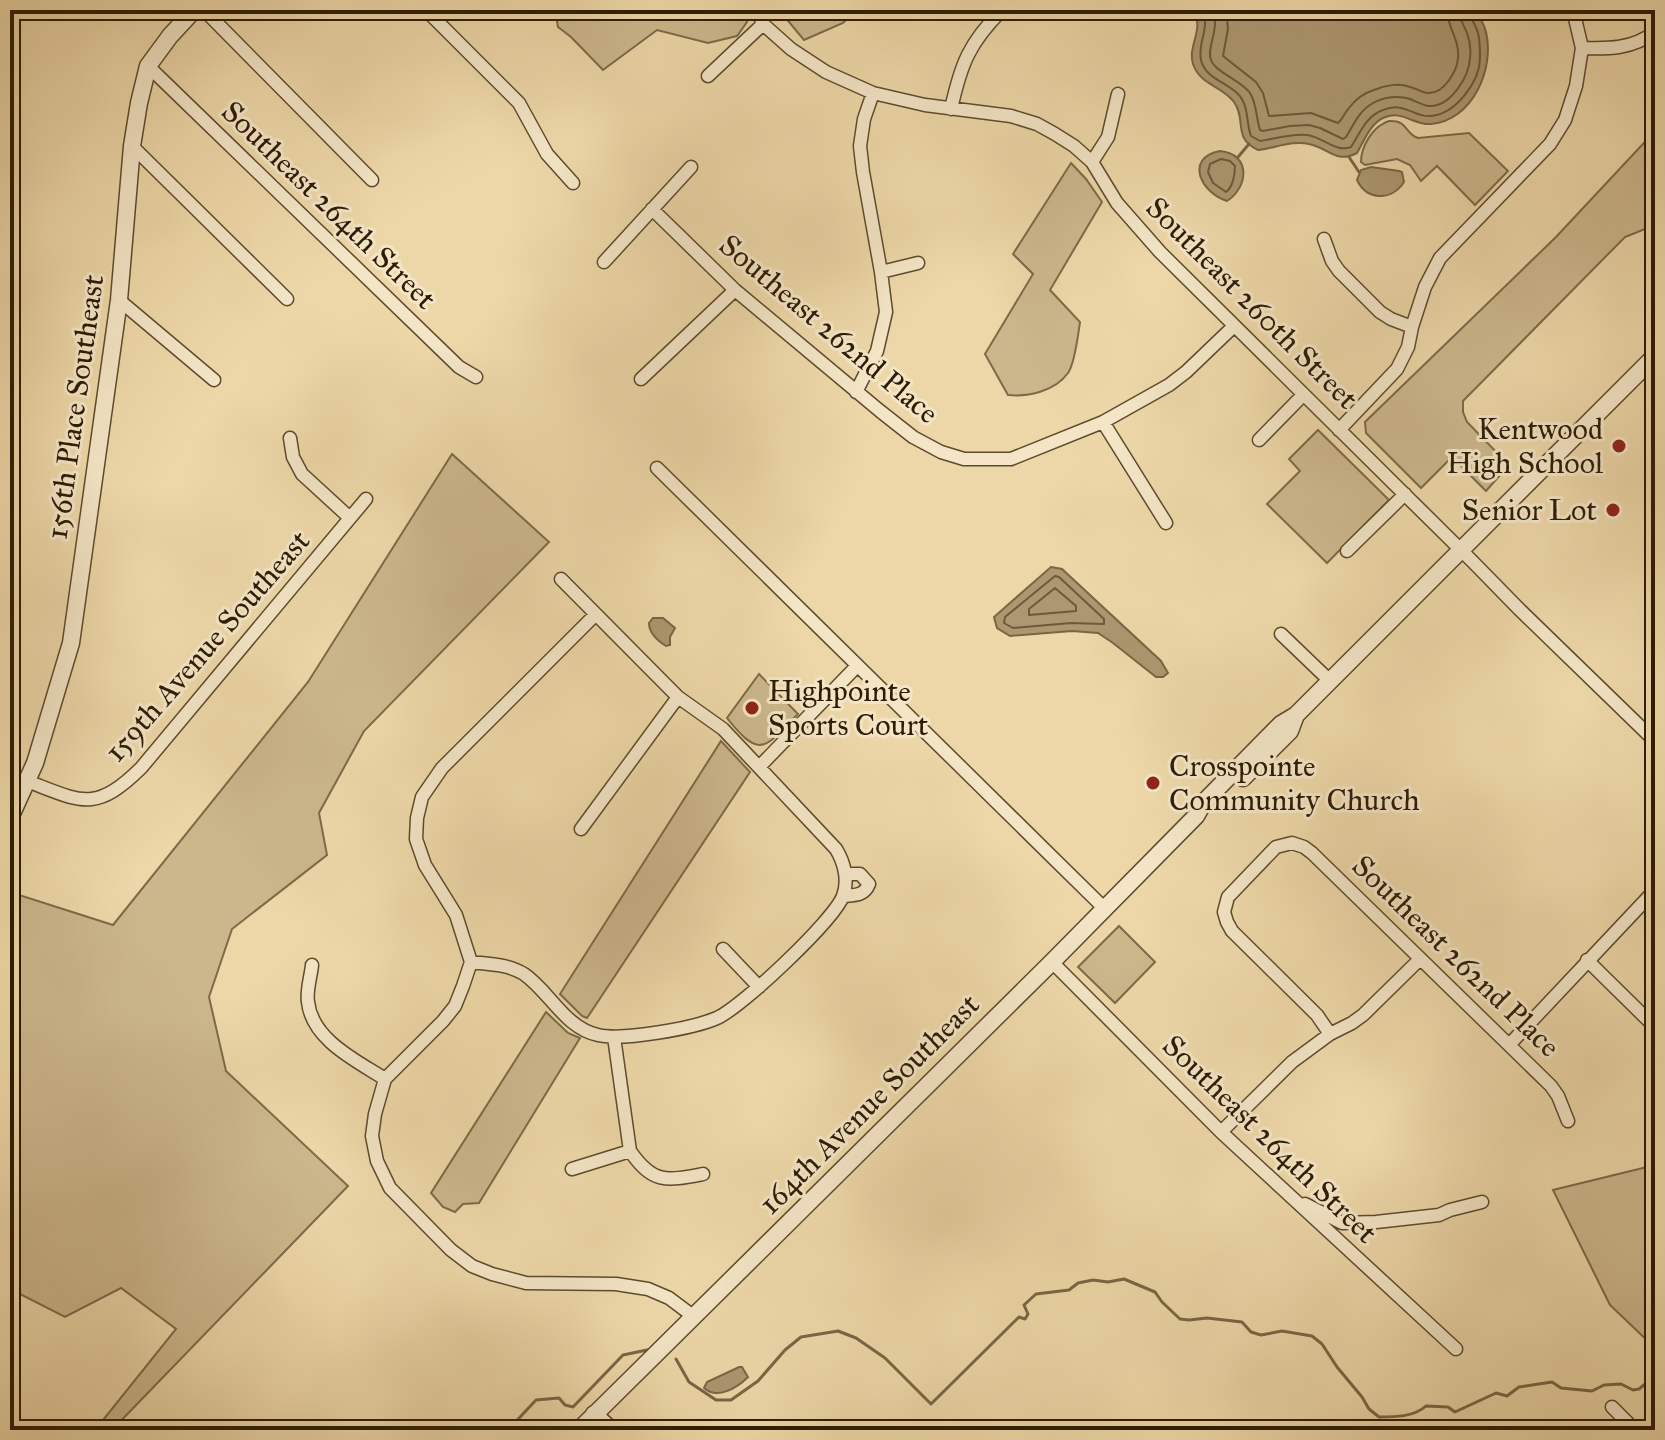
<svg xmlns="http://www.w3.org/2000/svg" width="1665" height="1440" viewBox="0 0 1665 1440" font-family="'IM FELL Great Primer',serif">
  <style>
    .green { fill: #ccb78c; stroke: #7c6a48; stroke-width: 2 }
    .water { fill: #ac9770; stroke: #796645; stroke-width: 2 }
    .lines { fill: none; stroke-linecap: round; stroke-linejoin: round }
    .shore { stroke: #6c5a3a; stroke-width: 2 }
    .stream { stroke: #796645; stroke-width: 3 }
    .minor-casing { stroke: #5d4b2d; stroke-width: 15 }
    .tertiary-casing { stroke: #5d4b2d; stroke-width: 19 }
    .minor { stroke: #f3e5c6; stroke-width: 12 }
    .tertiary { stroke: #f3e5c6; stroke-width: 16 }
    .poi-dot { fill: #8f2418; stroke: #f3e5c6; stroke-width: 3 }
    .labels { text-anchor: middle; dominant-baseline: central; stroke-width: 6; stroke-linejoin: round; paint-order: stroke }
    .street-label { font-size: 30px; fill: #2d1c04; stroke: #f3e5c6 }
    .poi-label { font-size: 30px; fill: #2d1c04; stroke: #f3e5c6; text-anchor: end }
  </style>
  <rect width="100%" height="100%" fill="#edd7a8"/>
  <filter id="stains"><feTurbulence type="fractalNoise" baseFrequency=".0025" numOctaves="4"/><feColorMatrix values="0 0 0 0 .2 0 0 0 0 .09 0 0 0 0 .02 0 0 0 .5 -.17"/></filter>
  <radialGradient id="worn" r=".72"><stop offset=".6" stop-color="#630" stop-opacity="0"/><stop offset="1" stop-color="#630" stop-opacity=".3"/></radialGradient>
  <path class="green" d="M 555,10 L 746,10 L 747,22 L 737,36 L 708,43 L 657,30 L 603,70 L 571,37 L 558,27 Z
    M 779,10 L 857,10 L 843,23 L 804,40 Z
    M 1389,121 C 1409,120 1404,134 1418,138 L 1469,133 L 1508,171 L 1475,205 L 1437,166 L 1421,181 L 1410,165 L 1397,159 L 1365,165 L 1361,162 C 1361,146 1373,126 1389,121 Z
    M 1655,131 L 1655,238 L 1645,229 L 1625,237 L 1463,401 L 1463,412 L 1467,422 L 1509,465 L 1486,491 L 1452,457 L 1421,488 L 1366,433 L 1365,422 L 1556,237 Z
    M 1071,163 L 1086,179 L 1102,202 L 1050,290 L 1080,322 C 1078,335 1075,363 1068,373 C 1055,391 1029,397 1008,395 L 985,354 L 1033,274 L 1013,254 Z
    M 1318,430 L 1389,500 L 1327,563 L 1267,504 L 1300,471 L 1289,459 Z
    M 452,454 L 549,542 L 364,731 L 319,813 L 327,855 L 232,929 L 209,997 L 226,1071 L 348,1186 L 112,1430 L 95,1430 L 176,1329 L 121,1288 L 65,1317 L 10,1289 L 10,892 L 113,925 L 308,682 Z
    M 759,674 L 798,714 C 765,747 761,761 727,718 Z
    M 721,741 L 750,772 L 587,1018 L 582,1016 L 560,994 Z
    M 1119,926 L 1155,962 L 1115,1003 L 1078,967 Z
    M 546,1012 L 568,1033 L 580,1038 L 479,1203 L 463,1204 L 455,1212 L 443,1207 L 431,1193 Z
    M 1655,1165 L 1655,1348 L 1610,1305 L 1553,1190 Z"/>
  <path class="water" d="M 1191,10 L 1475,10 C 1480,17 1484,24 1486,32 C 1495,69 1472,121 1431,124 C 1414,126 1402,109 1383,118 C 1370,124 1364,141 1357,153 C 1336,164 1329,148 1309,144 C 1293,140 1275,148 1258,150 C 1232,138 1247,120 1234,102 C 1222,86 1200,85 1193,64 C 1187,45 1207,26 1191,10 Z
    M 1220,151 C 1252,154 1248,188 1227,201 C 1201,193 1184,158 1220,151 Z
    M 1371,167 L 1399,171 L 1402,172 L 1404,182 C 1392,201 1367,201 1357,180 L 1361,170 Z
    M 1051,567 L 1062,569 L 1161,661 L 1168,673 L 1163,677 L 1156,677 L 1113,643 L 1098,633 L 1072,631 L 1010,636 L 997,628 L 994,617 Z
    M 653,618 L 663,618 L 675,628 L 670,637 L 670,645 L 666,646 C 658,641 649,633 649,623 Z
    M 739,1367 L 742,1367 L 748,1377 C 737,1388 717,1400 704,1388 L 707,1382 Z"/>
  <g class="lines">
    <path class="shore" d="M 1202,10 C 1211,28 1197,42 1201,60 C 1205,78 1226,82 1238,94 C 1249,105 1246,123 1251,136 L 1260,141 C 1275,139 1291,133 1307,135 C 1323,137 1336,153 1351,147 C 1360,133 1366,116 1383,110 C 1405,101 1414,118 1431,116 C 1456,114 1480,81 1480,58 C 1480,50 1480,40 1478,33 C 1476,25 1470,19 1469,10
      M 1213,10 C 1220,30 1206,48 1211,60 C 1216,73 1241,80 1250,93 C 1257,104 1256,118 1260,130 L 1263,131 L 1290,126 L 1309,125 L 1320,128 L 1343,139 L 1346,137 C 1354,124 1359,111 1373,103 C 1384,97 1398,95 1410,99 C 1415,101 1422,105 1428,106 C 1450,108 1469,77 1470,58 C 1471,50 1470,41 1467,33 C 1464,25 1459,19 1459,10
      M 1226,10 L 1228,29 L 1223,56 L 1256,82 L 1263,93 L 1269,116 L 1311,113 L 1338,123 C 1343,119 1344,113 1349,108 C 1355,100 1364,93 1374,90 C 1385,85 1399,83 1410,87 C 1416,88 1422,93 1428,93 C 1444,94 1457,71 1458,58 C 1460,40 1447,27 1447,10
      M 1221,159 L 1230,161 L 1235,166 C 1235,174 1233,187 1226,192 L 1213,183 L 1208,172 L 1210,164 Z
      M 1055,576 L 1059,577 L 1104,619 L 1104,624 L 1071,623 L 1013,628 L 1004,623 L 1005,617 Z
      M 1055,588 L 1076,606 L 1076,611 L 1029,615 L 1029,609 Z"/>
    <path class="stream" d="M 565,10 L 586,16 L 628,10
      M 681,10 L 740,19
      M 781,16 L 799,10
      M 1238,157 L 1249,144
      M 1349,157 L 1359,172
      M 676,1359 L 689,1382 L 716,1400 L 731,1400 L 758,1381 L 785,1350 L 801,1337 L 838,1331 L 856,1338 L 885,1358 L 931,1404 L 1019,1317 L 1025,1319 L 1028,1314 L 1024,1305 L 1036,1294 L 1069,1290 L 1078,1283 L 1093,1280 L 1108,1282 L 1124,1279 L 1155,1292 L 1162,1302 L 1180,1319 L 1189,1320 L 1207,1318 L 1242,1322 L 1251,1332 L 1261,1335 L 1282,1331 L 1312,1336 L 1322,1344 L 1337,1367 L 1362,1397 L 1369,1409 L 1379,1417 C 1395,1417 1414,1417 1426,1406 L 1448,1407 L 1455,1412 L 1496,1393 L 1507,1396 L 1519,1387 L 1552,1382 L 1561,1388 L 1592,1391 L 1604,1385 L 1621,1384 L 1633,1390 L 1639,1389 L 1655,1376
      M 508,1430 L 536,1400 L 559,1398 L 565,1405 L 573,1407 L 623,1355 L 647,1350"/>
    <defs>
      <path id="minor" d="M 204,10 L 372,180
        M 426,10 L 519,103 L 547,154 L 573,183
        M 757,10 L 763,24 L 791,49 L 826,72 L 873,93 L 925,105 L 1011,116 L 1037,124 L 1055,134 L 1074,146 L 1092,162 L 1117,203 L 1160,252 L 1473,562 L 1520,610 L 1655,741
        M 1582,48 C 1609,49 1632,49 1655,32
        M 148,66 L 459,367 L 476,377
        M 708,76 L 763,24
        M 951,109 C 961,64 969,43 1002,10
        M 132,146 L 287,299
        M 1092,162 L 1108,137 L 1118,94
        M 652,209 L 735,290 L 880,411 L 913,437 L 941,452 L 964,459 L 1011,459 L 1103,422 L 1169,385 L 1186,372 L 1234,326
        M 1324,239 L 1332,261 L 1339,271 L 1380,312 L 1391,319 L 1412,327
        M 604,262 L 691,167
        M 881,272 L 918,263
        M 119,300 L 214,380
        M 641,379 L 735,290
        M 856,392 L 877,351 L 886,312 L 881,272 L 863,172 L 860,146 L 864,119 L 873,93
        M 1103,422 L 1166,523
        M 1339,430 L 1397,369 L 1408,347 L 1412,327 L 1425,287 L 1440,258 L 1550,144 L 1565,120 L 1576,86 L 1582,48 L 1573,10
        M 290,438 L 293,457 L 302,474 L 350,518
        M 1259,440 L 1303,395
        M 657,468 L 1104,908
        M 1347,551 L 1405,494
        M 595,615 L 442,768 L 422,797 L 417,818 L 416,839 L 425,865 L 456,915 L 471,962 L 463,986 L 455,1006 L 443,1021 L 385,1079 L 375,1114 L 372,1136 L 377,1161 L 390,1188 L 451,1250 L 472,1266 L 492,1274 L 526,1283 L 616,1284 L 648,1289 L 669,1298 L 693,1316
        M 1281,634 L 1330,681
        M 759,767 L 857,666
        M 27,781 C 82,802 95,813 141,768 L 366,499
        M 581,829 L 678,697
        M 843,896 C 855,895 864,896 869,884 L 860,874 L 845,874
        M 723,949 L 759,987
        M 1587,960 L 1655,1027
        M 471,962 C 488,964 508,964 524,974 C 550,992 565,1028 598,1035 C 623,1041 694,1028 717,1018 C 742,1007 834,920 843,896 C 849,880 844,862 836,849 L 723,729 L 678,697 L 561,579
        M 1052,962 L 1221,1132 L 1456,1349
        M 312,965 C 311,976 306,991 308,1002 C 312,1040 357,1061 385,1079
        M 1330,1034 L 1317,1015 L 1232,931 L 1227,922 L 1224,912 L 1228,897 L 1276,847 L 1292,843 L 1304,847 L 1312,853 L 1551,1086 L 1558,1096 L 1568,1121
        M 614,1037 L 630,1151 C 653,1184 666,1181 703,1174
        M 1509,1045 L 1655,890
        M 1221,1132 L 1292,1062 L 1330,1034 L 1352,1023 L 1363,1015 L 1420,959
        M 572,1169 L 630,1151
        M 1305,1204 L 1342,1223 L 1376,1222 L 1439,1215 L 1450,1210 L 1482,1202
        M 1612,1407 L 1635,1430"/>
      <path id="tertiary" d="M 1243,778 L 1290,731 L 1296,715
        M 10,818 L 35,763 L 71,643 L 119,300 L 132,146 L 139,103 L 148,66 L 170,36 L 194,10
        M 594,1414 L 611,1430
        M 579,1430 L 1052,962 L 1196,816 L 1204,802 L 1281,724 L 1296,715 L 1655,356"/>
    </defs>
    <use href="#minor" class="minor-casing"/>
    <use href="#tertiary" class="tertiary-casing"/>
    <use href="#minor" class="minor"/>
    <use href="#tertiary" class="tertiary"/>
  </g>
  <g class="poi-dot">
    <circle cx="1619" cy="446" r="8"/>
    <circle cx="1613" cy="510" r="8"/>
    <circle cx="752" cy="708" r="8"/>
    <circle cx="1153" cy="783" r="8"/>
  </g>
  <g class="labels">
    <g class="street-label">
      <text transform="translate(329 205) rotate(44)">Southeast 264th Street</text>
      <text transform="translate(1252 303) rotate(45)">Southeast 260th Street</text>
      <text transform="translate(829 329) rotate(40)">Southeast 262nd Place</text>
      <text transform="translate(75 407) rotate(-82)">156th Place Southeast</text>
      <text transform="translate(207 646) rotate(-49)">159th Avenue Southeast</text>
      <text transform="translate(1456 956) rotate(44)">Southeast 262nd Place</text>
      <text transform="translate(869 1104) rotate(-45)">164th Avenue Southeast</text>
      <text transform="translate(1270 1139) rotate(44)">Southeast 264th Street</text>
    </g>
    <g class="poi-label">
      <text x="1603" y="429">Kentwood<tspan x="1603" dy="34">High School</tspan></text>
      <text x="1597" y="510">Senior Lot</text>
      <text x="768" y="691" text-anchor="start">Highpointe<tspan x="768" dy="34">Sports Court</tspan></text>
      <text x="1169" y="766" text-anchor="start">Crosspointe<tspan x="1169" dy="34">Community Church</tspan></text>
    </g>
  </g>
  <rect width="1665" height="1440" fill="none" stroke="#edd7a8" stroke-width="40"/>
  <rect x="12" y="12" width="1641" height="1416" fill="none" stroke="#2d1c04" stroke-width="4"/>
  <rect x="20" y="20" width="1625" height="1400" fill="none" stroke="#2d1c04" stroke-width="2"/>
  <rect width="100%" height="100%" filter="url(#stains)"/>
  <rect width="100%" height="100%" fill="url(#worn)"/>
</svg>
